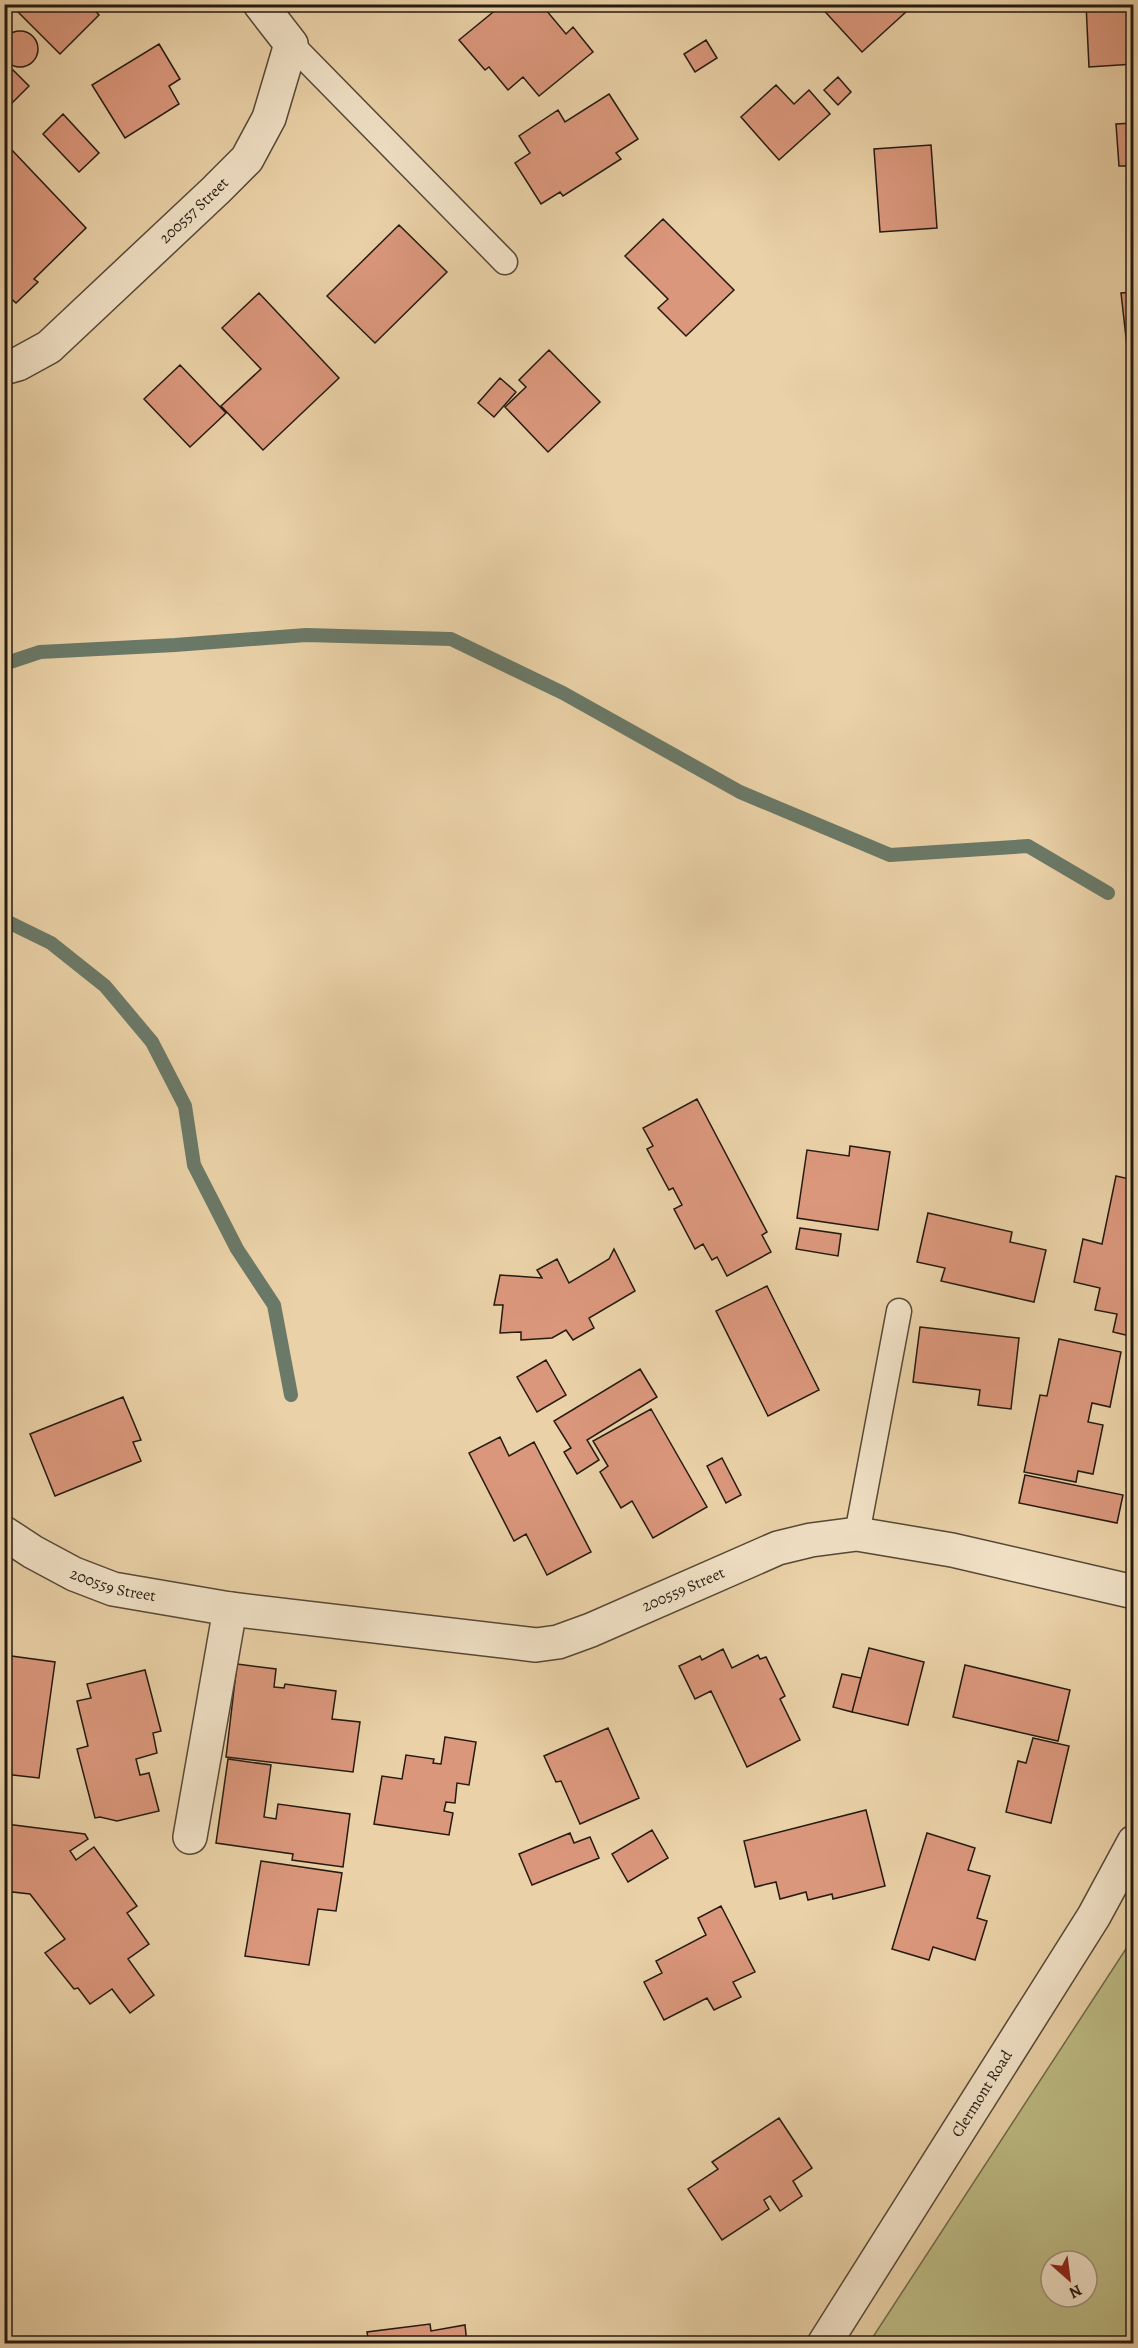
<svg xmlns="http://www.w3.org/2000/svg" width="1138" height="2348" viewBox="0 0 1138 2348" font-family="Alegreya,serif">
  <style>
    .green { fill: #bcba83; stroke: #706a4a; stroke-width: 1.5; fill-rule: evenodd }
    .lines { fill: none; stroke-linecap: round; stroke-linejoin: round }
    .stream { stroke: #6a7968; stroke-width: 14 }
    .building { fill: #db977c; stroke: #241a10; stroke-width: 1.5 }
    .service-casing { stroke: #564836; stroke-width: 27 }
    .minor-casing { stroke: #564836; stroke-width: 36 }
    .tertiary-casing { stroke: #564836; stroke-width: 36 }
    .service { stroke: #f1e1c6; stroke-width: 24 }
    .minor { stroke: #f1e1c6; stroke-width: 33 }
    .tertiary { stroke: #f1e1c6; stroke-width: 33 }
    .labels { text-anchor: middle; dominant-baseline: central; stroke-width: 5; stroke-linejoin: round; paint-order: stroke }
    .street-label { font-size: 16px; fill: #241a10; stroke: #f1e1c6 }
  </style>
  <rect width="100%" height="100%" fill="#ead1a7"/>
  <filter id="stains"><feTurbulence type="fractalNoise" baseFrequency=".00333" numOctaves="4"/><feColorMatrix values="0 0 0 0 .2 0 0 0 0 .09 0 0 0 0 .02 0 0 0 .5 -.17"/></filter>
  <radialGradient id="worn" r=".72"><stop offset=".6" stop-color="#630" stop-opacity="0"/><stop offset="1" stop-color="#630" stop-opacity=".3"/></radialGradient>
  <path class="green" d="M 1133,1938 L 1133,2343 L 869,2343 ZM 1051,2261 L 1087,2261 L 1087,2297 L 1051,2297 Z"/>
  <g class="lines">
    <path class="stream" d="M 4,664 L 40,652 L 175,645 L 306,635 L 451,639 L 563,693 L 740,792 L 890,855 L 1028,846 L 1108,893
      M 4,920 L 51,943 L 105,986 L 152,1042 L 185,1106 L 194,1165 L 237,1249 L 274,1305 L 291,1395"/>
  </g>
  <path class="building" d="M 10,4 L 89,4 L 99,15 L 60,54 Z
    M 503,4 L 541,4 L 566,34 L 573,27 L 593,52 L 539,96 L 523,77 L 508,90 L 489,67 L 485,70 L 459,40 Z
    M 818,4 L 901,4 L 907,11 L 862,52 Z
    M 1086,4 L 1134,4 L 1134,64 L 1089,67 Z
    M2 49a18 18 0 1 1 36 0a18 18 0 1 1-36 0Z
    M 706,40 L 717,58 L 695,72 L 684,54 Z
    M 159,44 L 180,79 L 169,86 L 179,104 L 125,138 L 92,85 Z
    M 13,70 L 29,86 L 12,103 L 4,95 L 4,78 Z
    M 838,77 L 851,92 L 838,105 L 824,90 Z
    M 776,85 L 794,104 L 809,90 L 830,114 L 779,160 L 741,117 Z
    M 609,94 L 638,139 L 616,153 L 621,159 L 563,196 L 560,192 L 541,204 L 515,163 L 530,153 L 519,136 L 558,110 L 565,122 Z
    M 63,114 L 99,153 L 79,172 L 43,134 Z
    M 1134,123 L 1134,166 L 1119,166 L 1116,124 Z
    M 931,145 L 937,228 L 880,232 L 874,149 Z
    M 9,147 L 86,228 L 34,279 L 38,282 L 16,303 L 4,292 L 4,151 Z
    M 663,219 L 734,290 L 686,336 L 658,308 L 668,299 L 625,256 Z
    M 399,225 L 447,272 L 375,343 L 327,296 Z
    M 1134,292 L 1134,373 L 1130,373 L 1121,293 Z
    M 259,293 L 339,378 L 263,450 L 221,406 L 261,369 L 222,328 Z
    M 549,350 L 600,402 L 548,452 L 505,407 L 526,387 L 519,380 Z
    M 180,365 L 226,413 L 190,447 L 144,399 Z
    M 500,378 L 516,392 L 494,417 L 478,403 Z
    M 697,1099 L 767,1232 L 762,1235 L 771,1252 L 727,1276 L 717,1257 L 712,1260 L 703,1244 L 695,1249 L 674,1209 L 682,1205 L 673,1188 L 669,1190 L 647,1149 L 653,1146 L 643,1128 Z
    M 850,1146 L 890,1152 L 878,1230 L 797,1218 L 807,1150 L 849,1156 Z
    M 1116,1176 L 1134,1180 L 1134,1337 L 1113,1332 L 1117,1314 L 1095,1310 L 1100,1288 L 1074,1282 L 1083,1239 L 1102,1244 Z
    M 928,1213 L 1012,1232 L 1010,1242 L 1046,1250 L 1034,1302 L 941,1281 L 945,1268 L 917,1262 Z
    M 800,1228 L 841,1234 L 838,1256 L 796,1249 Z
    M 614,1249 L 635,1291 L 589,1318 L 594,1328 L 573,1340 L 566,1330 L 552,1338 L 521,1340 L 521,1332 L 500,1333 L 503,1305 L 494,1305 L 500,1275 L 542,1278 L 537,1270 L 557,1259 L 569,1283 L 609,1259 Z
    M 767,1286 L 819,1390 L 768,1416 L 716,1311 Z
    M 920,1327 L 1019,1338 L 1011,1409 L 978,1405 L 980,1390 L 913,1382 Z
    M 1059,1339 L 1121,1352 L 1110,1407 L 1092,1403 L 1088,1422 L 1103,1425 L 1093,1474 L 1078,1471 L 1076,1482 L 1024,1472 L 1040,1395 L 1047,1396 Z
    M 546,1360 L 566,1395 L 537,1412 L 517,1377 Z
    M 640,1369 L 657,1397 L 587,1440 L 599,1460 L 577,1474 L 564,1452 L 571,1448 L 554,1421 Z
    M 123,1397 L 141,1440 L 133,1442 L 141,1461 L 55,1496 L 30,1434 Z
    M 651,1409 L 707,1507 L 653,1538 L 632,1501 L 621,1508 L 600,1472 L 608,1466 L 593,1441 Z
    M 500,1437 L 509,1456 L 534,1442 L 591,1552 L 547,1575 L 526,1534 L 514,1541 L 469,1453 Z
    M 722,1458 L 741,1495 L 726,1503 L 707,1466 Z
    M 1025,1475 L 1123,1495 L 1117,1523 L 1019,1503 Z
    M 869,1648 L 924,1662 L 908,1725 L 852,1712 Z
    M 723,1649 L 732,1668 L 758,1655 L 760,1659 L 766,1657 L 785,1696 L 780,1699 L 800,1740 L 747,1767 L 711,1691 L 695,1699 L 679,1666 L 700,1656 L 702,1660 Z
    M 4,1655 L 55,1662 L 39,1778 L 4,1774 Z
    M 237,1664 L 276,1669 L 274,1687 L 284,1688 L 285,1684 L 336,1691 L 332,1719 L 360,1722 L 353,1772 L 226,1757 Z
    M 965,1665 L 1070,1690 L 1058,1741 L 953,1717 Z
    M 145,1670 L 161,1731 L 153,1733 L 157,1753 L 136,1759 L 140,1775 L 149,1773 L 159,1811 L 117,1821 L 100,1817 L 95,1818 L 77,1749 L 88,1746 L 77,1701 L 91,1698 L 87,1684 Z
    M 842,1674 L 861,1678 L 852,1712 L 833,1707 Z
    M 608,1728 L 639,1798 L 580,1824 L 561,1781 L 556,1782 L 544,1756 Z
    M 445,1737 L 476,1742 L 469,1785 L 457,1783 L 455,1803 L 446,1802 L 444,1811 L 453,1813 L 449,1835 L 374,1824 L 382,1776 L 402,1779 L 406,1755 L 434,1759 L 433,1763 L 441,1764 Z
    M 1033,1738 L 1069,1746 L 1051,1823 L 1006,1812 L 1018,1761 L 1026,1763 Z
    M 228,1759 L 271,1765 L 264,1817 L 276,1819 L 278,1804 L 350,1814 L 343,1867 L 292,1860 L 293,1854 L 216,1843 Z
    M 866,1810 L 885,1886 L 833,1899 L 832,1894 L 808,1900 L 806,1892 L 780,1899 L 776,1882 L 755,1887 L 744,1841 Z
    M 6,1824 L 85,1834 L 88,1839 L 70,1851 L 76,1860 L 94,1847 L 137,1906 L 127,1913 L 149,1944 L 128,1959 L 154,1995 L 130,2013 L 112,1989 L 90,2004 L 78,1988 L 74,1989 L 45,1953 L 65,1939 L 30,1894 L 4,1891 Z
    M 652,1830 L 668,1858 L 628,1882 L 612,1854 Z
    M 570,1833 L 574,1843 L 590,1837 L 599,1858 L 532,1885 L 519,1854 Z
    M 927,1833 L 975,1848 L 968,1870 L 990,1876 L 977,1918 L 987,1921 L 975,1960 L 933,1947 L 929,1960 L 892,1949 Z
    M 261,1861 L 342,1873 L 336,1911 L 318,1909 L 309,1965 L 245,1956 Z
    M 721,1906 L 755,1972 L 733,1982 L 741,1997 L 714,2010 L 707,1998 L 664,2020 L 644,1982 L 662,1973 L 656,1961 L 706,1935 L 698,1918 Z
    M 779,2118 L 812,2168 L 793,2181 L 802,2196 L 780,2211 L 770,2196 L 764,2200 L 769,2209 L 722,2240 L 688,2189 L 718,2169 L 712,2162 Z
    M 430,2324 L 431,2331 L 465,2325 L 467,2344 L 369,2344 L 367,2332 Z"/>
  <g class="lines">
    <defs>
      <path id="service" d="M 291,44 L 505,262
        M 857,1534 L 899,1311"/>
      <g id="minor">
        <path id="s1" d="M 4,368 L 18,364 L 49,347 L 216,190 L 247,159 L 269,118 L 291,44 L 260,4"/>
        <path id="s2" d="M 4,1533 L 33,1552 L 74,1574 L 113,1589 L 230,1609 L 536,1645 L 558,1642 L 591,1630 L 778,1548 L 811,1540 L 857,1534 L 952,1550 L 1134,1592"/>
        <path d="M 190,1837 L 230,1609"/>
      </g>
      <g id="tertiary">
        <path id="s3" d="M 824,2344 L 1094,1916 L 1134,1842"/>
      </g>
    </defs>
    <use href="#service" class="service-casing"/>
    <use href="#minor" class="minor-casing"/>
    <use href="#tertiary" class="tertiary-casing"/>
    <use href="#service" class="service"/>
    <use href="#minor" class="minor"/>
    <use href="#tertiary" class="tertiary"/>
  </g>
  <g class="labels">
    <g class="street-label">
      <text stroke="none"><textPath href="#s1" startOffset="249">200557 Street</textPath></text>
      <text stroke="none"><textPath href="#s2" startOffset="122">200559 Street</textPath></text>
      <text stroke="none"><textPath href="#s2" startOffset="708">200559 Street</textPath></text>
      <text stroke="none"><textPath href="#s3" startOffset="296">Clermont Road</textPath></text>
    </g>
  </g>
  <rect width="1138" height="2348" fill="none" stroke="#ead1a7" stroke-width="24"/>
  <rect x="6" y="6" width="1126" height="2336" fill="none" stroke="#241a10" stroke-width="3"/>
  <rect x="12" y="12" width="1114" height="2324" fill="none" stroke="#241a10" stroke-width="1.5"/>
  <g transform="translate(1069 2279) rotate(152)"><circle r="28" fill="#f1e1c6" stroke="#9f917d" stroke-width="1.5"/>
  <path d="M0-4.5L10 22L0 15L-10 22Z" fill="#8f2418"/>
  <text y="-9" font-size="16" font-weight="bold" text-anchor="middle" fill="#241a10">N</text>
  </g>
  <rect width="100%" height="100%" filter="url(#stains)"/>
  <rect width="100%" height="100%" fill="url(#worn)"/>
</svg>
